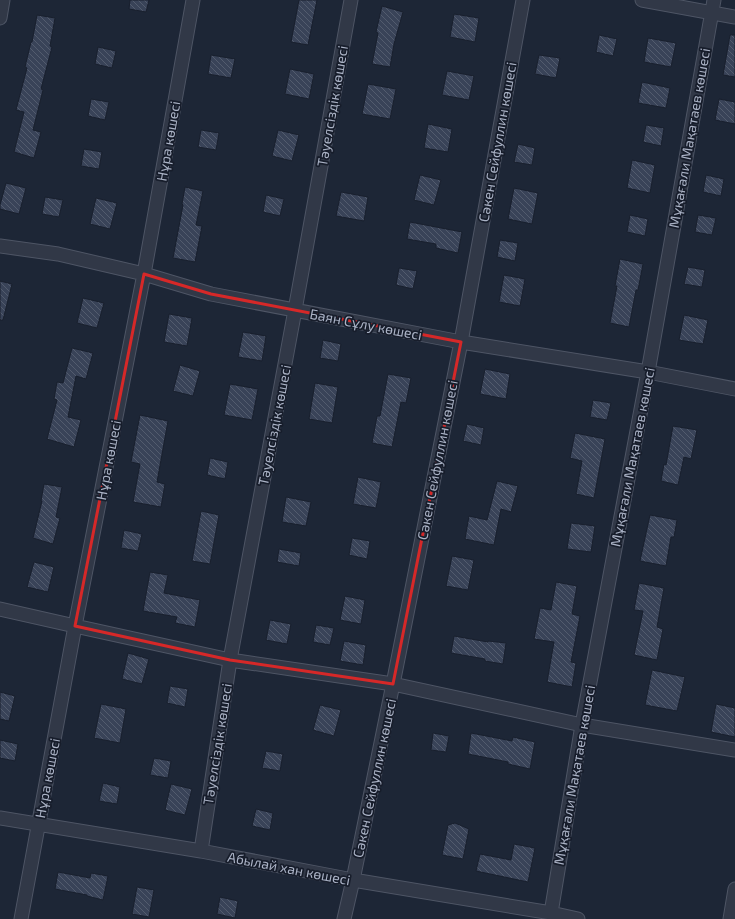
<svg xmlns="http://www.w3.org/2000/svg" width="735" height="919" viewBox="0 0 735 919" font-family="'Exo 2',sans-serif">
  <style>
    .building { fill: url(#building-back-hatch); stroke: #181f2d }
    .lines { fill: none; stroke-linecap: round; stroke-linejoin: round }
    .minor-casing { stroke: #4e5565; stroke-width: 15 }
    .minor { stroke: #313847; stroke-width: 13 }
    .marked { fill: none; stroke: #d62828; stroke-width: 3; stroke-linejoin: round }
    .labels { text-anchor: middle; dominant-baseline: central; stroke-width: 3.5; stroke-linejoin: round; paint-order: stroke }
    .street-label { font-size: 14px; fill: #aab2c5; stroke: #171d2b }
  </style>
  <defs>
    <pattern id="building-back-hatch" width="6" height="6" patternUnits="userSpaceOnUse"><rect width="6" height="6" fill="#394358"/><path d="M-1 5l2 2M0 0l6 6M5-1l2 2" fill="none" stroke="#535c6e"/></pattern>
  </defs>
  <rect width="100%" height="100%" fill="#1d2636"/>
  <path class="building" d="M 130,0 L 149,0 L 146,12 L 129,9 Z
    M 299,0 L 317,0 L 308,45 L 291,42 Z
    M 382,6 L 403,12 L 394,44 L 390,67 L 372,64 L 378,33 L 376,32 Z
    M 454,14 L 479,18 L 475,42 L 450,37 Z
    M 37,15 L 55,18 L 50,46 L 52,47 L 41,89 L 43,90 L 33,130 L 41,132 L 34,158 L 14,152 L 24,112 L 16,110 L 27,68 L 25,67 L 31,42 L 32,42 Z
    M 599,35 L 617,39 L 613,56 L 596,52 Z
    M 730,35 L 735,35 L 735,77 L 723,75 Z
    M 648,38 L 676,43 L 671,67 L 644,62 Z
    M 98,47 L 116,51 L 112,68 L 95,64 Z
    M 211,55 L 235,59 L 231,78 L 208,74 Z
    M 539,55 L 560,58 L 556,78 L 535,74 Z
    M 290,69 L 314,74 L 309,99 L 285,94 Z
    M 447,71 L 474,76 L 469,100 L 442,95 Z
    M 642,82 L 670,88 L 666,108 L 638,103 Z
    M 368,84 L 396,89 L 390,119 L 362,114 Z
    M 91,99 L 109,102 L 105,120 L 88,116 Z
    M 719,99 L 735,102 L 735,124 L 715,120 Z
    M 428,124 L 452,129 L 448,152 L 424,148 Z
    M 646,125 L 664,128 L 661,146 L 643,142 Z
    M 201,130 L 219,133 L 216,150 L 198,147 Z
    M 278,130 L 299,135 L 292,161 L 272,156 Z
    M 518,144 L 535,148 L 532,165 L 514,162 Z
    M 84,149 L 102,152 L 99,169 L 81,166 Z
    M 632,160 L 655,165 L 650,193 L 627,188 Z
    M 420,175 L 441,180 L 434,205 L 414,200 Z
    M 706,175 L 724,179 L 721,196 L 703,192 Z
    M 6,183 L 26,188 L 19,214 L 0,209 L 0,205 Z
    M 185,187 L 203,191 L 196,225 L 202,226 L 195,262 L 173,258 L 183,205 L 182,204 Z
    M 514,188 L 538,193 L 532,224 L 508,219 Z
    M 341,192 L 368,197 L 364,221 L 336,216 Z
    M 266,195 L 284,199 L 280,216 L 263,212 Z
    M 45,197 L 63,200 L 59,217 L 42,214 Z
    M 96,198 L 117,203 L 110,229 L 90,224 Z
    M 630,215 L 648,219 L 645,236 L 627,232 Z
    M 698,215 L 716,218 L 712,235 L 695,232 Z
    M 410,222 L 462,232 L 458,253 L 436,248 L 436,244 L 407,239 Z
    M 500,240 L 518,243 L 515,261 L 497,257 Z
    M 620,259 L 643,264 L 638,290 L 636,290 L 629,327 L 610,323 L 617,286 L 615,286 Z
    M 688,267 L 705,270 L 702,287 L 684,284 Z
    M 399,268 L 417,271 L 413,289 L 396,285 Z
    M 504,275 L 525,279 L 520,306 L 499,302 Z
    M 0,281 L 12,284 L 3,320 L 0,320 Z
    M 83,298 L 104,303 L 97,328 L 77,323 Z
    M 169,314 L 192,318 L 187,346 L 164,342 Z
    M 684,315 L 708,320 L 703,344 L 679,340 Z
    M 243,332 L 266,336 L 262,361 L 238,357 Z
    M 323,340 L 341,344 L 338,361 L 320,358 Z
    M 72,348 L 93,353 L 86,379 L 76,376 L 68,417 L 81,420 L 74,447 L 47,439 L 57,400 L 54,399 L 57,382 L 63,383 Z
    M 180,365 L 200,371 L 193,396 L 173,391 Z
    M 485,369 L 510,374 L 506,399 L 480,394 Z
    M 388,374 L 411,378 L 406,403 L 401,402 L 392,447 L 372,443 L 377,416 L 380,416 Z
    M 315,383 L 338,387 L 332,423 L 309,419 Z
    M 230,384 L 258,389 L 252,420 L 224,415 Z
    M 593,400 L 611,403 L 607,420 L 590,417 Z
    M 140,415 L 168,421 L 157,482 L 165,484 L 161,507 L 133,502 L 140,464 L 131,462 Z
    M 467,424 L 484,428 L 481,445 L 463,441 Z
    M 673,426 L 697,430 L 691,459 L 684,457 L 678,485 L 661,481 L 664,464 L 666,465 Z
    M 575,433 L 605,439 L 594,498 L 576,494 L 582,461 L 570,458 Z
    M 210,458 L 228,462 L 225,479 L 207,475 Z
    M 358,477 L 381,482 L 376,508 L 353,504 Z
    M 497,481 L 518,486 L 511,512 L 501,509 L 494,545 L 465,539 L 469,516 L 487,520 Z
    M 44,484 L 62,487 L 56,517 L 60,518 L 53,544 L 33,538 L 42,501 L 41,501 Z
    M 286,497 L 311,502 L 306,526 L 282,522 Z
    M 201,511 L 219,515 L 210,564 L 192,561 Z
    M 650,515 L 677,520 L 674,537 L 671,537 L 666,566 L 640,561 Z
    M 571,523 L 595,526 L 591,552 L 567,549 Z
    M 124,530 L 142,534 L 138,551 L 121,548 Z
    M 352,538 L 370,541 L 367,559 L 349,555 Z
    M 279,549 L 301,553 L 299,566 L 277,562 Z
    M 452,556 L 474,560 L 468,590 L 446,586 Z
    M 34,562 L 54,567 L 48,592 L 27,587 Z
    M 150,572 L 168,575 L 164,593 L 200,600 L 195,627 L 175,623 L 177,617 L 143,611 Z
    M 556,582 L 577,586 L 572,614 L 580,616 L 571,662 L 576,663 L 572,687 L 547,682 L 554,642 L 534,639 L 540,608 L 551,610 Z
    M 639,583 L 664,588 L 657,627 L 663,629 L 657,660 L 634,655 L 643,611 L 634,610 Z
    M 345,596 L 365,600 L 361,624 L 340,620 Z
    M 270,620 L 291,624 L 287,644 L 266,640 Z
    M 316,625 L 334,628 L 330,645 L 313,642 Z
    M 454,636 L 488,642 L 488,641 L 506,643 L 503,664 L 485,661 L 485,659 L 451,653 Z
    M 344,641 L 366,645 L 363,665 L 340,661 Z
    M 128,653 L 149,659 L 142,684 L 122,679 Z
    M 652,670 L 685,677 L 677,711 L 645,705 Z
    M 170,686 L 188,689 L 185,707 L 167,703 Z
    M 0,692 L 15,696 L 9,721 L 0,719 Z
    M 101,704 L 126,709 L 120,743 L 94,738 Z
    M 716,704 L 735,708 L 735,737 L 711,732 Z
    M 320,705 L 341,710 L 334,736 L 313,730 Z
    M 433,733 L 449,736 L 446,752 L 431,750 Z
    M 471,733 L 512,741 L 513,737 L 535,742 L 530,769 L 508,764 L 508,762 L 468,754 Z
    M 0,740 L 18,744 L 15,761 L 0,758 Z
    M 266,751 L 283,754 L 280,771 L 262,768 Z
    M 154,758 L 171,761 L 168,778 L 150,775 Z
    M 103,783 L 120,787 L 117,804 L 99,801 Z
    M 171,784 L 192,789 L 185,815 L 165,810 Z
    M 256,809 L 273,813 L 270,830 L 252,826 Z
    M 455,823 L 469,829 L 463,859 L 442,855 L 448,825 Z
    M 514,844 L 535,848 L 528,882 L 476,871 L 480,854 L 511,860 Z
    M 58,872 L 90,878 L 91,873 L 108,876 L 103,900 L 87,896 L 87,895 L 55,889 Z
    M 137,887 L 154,890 L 149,917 L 132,914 Z
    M 220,897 L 238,901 L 235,918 L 217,914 Z"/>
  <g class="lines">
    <defs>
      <path id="minor" d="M 642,0 L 735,17
        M 0,18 L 3,0
        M 0,246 L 58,254 L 144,274 L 211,294 L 461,342 L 648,372 L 735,389
        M 0,609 L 75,626 L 230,660 L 393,684 L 582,725 L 735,750
        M 0,818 L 201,851 L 353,880 L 551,913 L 578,919
        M 201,851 L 230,660 L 295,310 L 351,0
        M 551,913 L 582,725 L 648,372 L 714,0
        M 21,919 L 75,626 L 144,274 L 193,0
        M 344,919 L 353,880 L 393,684 L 461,342 L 523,0
        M 730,919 L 735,889"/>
    </defs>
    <use href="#minor" class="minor-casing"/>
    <use href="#minor" class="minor"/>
  </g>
  <path class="marked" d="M 144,274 L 211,294 L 461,342 L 393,684 L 230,660 L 75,626 Z"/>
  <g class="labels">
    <g class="street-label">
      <text transform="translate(332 106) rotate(-80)">Тәуелсіздік көшесі</text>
      <text transform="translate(689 138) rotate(-80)">Мұқағали Мақатаев көшесі</text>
      <text transform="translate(168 141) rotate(-80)">Нұра көшесі</text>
      <text transform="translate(497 142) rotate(-80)">Сәкен Сейфуллин көшесі</text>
      <text transform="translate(366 324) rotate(11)">Баян Сұлу көшесі</text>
      <text transform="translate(274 425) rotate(-79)">Тәуелсіздік көшесі</text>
      <text transform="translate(632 457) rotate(-79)">Мұқағали Мақатаев көшесі</text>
      <text transform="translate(108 460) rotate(-79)">Нұра көшесі</text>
      <text transform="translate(437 460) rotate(-79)">Сәкен Сейфуллин көшесі</text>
      <text transform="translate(217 744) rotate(-81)">Тәуелсіздік көшесі</text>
      <text transform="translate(574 775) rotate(-80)">Мұқағали Мақатаев көшесі</text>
      <text transform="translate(47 778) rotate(-79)">Нұра көшесі</text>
      <text transform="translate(374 778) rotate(-78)">Сәкен Сейфуллин көшесі</text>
      <text transform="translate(289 868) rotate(11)">Абылай хан көшесі</text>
    </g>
  </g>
</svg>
